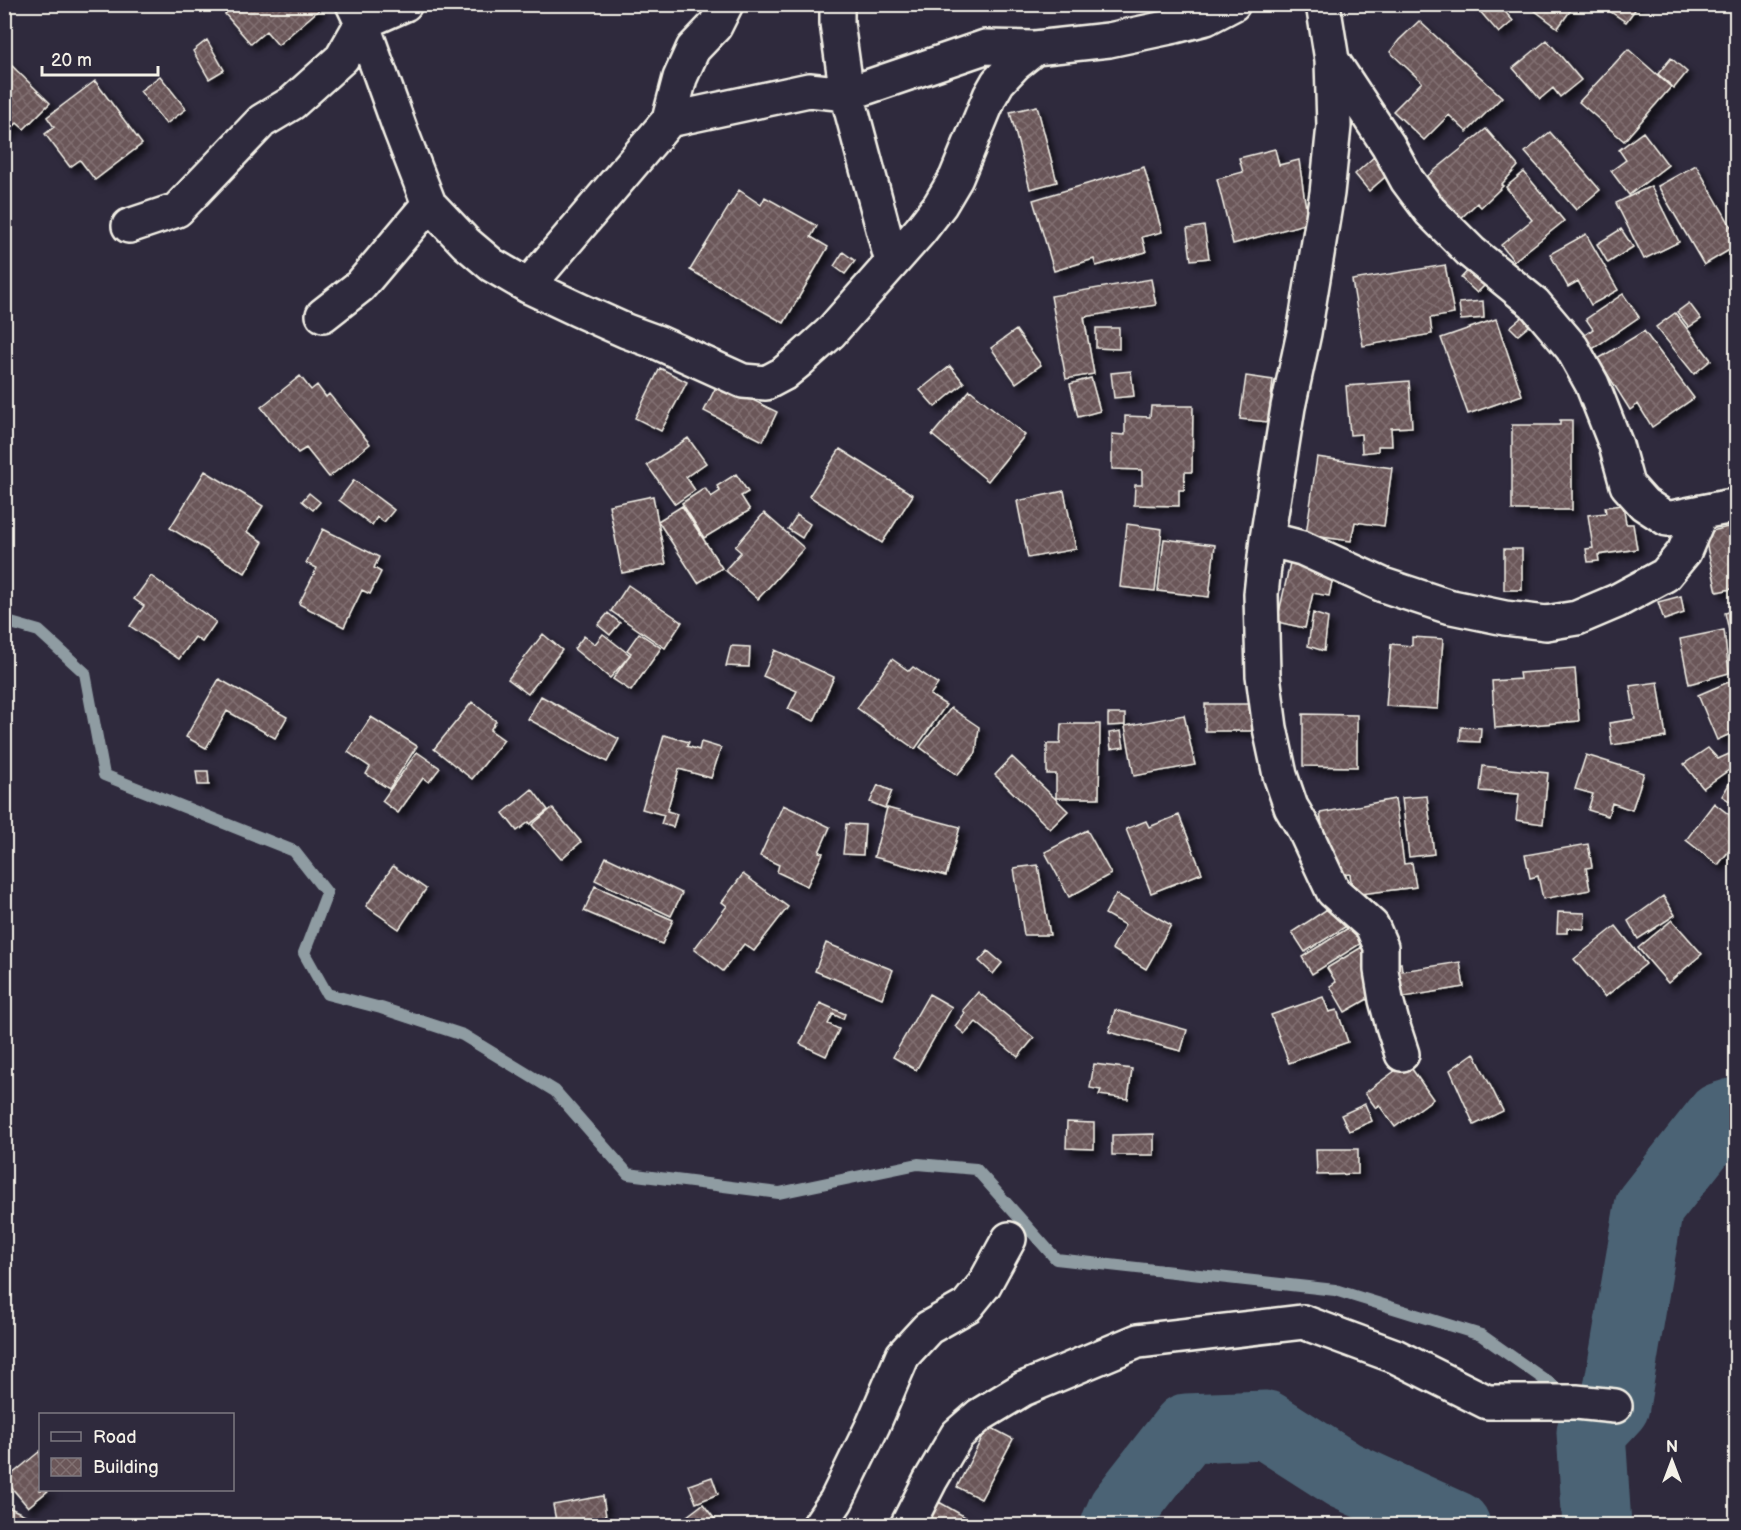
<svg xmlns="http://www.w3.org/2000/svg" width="1741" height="1530" viewBox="0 0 1741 1530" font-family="'Balsamiq Sans',sans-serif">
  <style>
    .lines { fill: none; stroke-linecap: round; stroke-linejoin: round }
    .stream { stroke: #8f9ca2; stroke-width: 12 }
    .river { stroke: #4b6474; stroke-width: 69 }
    .building { fill: url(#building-cross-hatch); stroke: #f4f1e8; stroke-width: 1.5; filter: url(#shadow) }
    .minor-casing { stroke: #f4f1e8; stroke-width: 38 }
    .minor { stroke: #2f2a3d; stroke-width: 33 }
  </style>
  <defs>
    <pattern id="building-cross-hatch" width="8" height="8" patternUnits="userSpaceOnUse" patternTransform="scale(1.5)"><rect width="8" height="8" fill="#6b5759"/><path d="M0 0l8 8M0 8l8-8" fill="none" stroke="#817071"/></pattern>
    <filter id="shadow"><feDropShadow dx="5.5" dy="5.5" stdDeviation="3" flood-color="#0009"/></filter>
  </defs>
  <rect width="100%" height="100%" fill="#2f2a3d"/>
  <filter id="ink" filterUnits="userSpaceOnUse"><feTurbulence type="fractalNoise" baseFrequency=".0167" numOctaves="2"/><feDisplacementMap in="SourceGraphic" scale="12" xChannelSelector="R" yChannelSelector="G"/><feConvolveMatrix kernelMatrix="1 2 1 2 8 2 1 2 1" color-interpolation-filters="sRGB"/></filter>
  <g filter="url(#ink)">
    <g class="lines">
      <path class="stream" d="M 4,621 L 39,631 L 85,673 L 104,775 L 294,851 L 327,893 L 304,953 L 327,994 L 381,1008 L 463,1035 L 555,1091 L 628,1174 L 779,1193 L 918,1164 L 976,1169 L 1056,1259 L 1335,1290 L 1481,1335 L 1565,1394
        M 1578,1405 L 1591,1432"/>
      <path class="river" d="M 1115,1526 L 1122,1510 L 1186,1428 L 1266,1425 L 1344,1475 L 1456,1526
        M 1597,1526 L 1591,1432 L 1615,1406 L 1649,1207 L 1720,1117 L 1736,1112"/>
    </g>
    <path class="building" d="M 237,4 L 316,4 L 320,9 L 278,45 L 266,31 L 251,44 L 225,14 Z
      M 1480,4 L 1493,4 L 1498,10 L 1501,7 L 1513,21 L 1499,33 L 1477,8 Z
      M 1526,4 L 1575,4 L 1558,28 Z
      M 1608,4 L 1633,4 L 1637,7 L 1626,22 L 1605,8 Z
      M 1419,21 L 1502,97 L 1467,132 L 1449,115 L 1424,140 L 1393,111 L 1422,82 L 1390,52 L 1399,40 Z
      M 207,40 L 224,70 L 209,79 L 193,51 Z
      M 1547,40 L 1581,80 L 1560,97 L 1553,88 L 1540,99 L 1513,68 Z
      M 1628,49 L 1671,87 L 1624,141 L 1579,102 Z
      M 1671,58 L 1687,72 L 1674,88 L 1658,74 Z
      M 7,61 L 50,103 L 24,129 L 17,123 L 4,136 L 4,63 Z
      M 160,76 L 186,109 L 166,124 L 140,91 Z
      M 95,81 L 142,144 L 95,180 L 80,160 L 70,167 L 45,134 L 54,127 L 47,117 Z
      M 1037,106 L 1057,182 L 1030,189 L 1010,112 Z
      M 1486,129 L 1518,166 L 1501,185 L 1503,186 L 1481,207 L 1477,203 L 1460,219 L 1425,178 Z
      M 1550,132 L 1600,190 L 1576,210 L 1525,152 Z
      M 1643,132 L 1668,165 L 1629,195 L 1611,171 L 1626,160 L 1619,150 Z
      M 1275,149 L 1279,165 L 1299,160 L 1308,223 L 1233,244 L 1217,179 L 1243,172 L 1239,158 Z
      M 1376,155 L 1391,172 L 1369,191 L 1355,174 Z
      M 1696,165 L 1736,235 L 1736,246 L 1704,265 L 1658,186 Z
      M 1144,167 L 1162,232 L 1142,237 L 1146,252 L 1096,266 L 1094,259 L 1054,271 L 1033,200 Z
      M 1524,172 L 1564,221 L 1514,261 L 1501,245 L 1532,220 L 1506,187 Z
      M 1651,186 L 1679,242 L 1644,259 L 1616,203 Z
      M 739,190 L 761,205 L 765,197 L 817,226 L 811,237 L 828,247 L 784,323 L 690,270 Z
      M 1204,226 L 1209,258 L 1191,260 L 1187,229 Z
      M 1621,229 L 1633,247 L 1608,263 L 1597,244 Z
      M 1586,234 L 1618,290 L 1591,305 L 1578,281 L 1568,287 L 1550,254 Z
      M 843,252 L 855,261 L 845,274 L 834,266 Z
      M 1445,265 L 1454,314 L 1430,318 L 1432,334 L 1363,346 L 1352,280 Z
      M 1472,266 L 1488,282 L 1477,293 L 1461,278 Z
      M 1151,279 L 1156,305 L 1084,317 L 1094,374 L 1066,379 L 1051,296 Z
      M 1623,294 L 1639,317 L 1591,350 L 1582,337 L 1593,329 L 1586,319 Z
      M 1483,301 L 1484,318 L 1461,320 L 1459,303 Z
      M 1689,303 L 1701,319 L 1689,327 L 1677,312 Z
      M 1675,313 L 1711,360 L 1694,374 L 1656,327 Z
      M 1522,317 L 1529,326 L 1518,335 L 1510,327 Z
      M 1496,319 L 1522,395 L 1468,414 L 1441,338 Z
      M 1096,328 L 1119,328 L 1119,349 L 1096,348 Z
      M 1016,330 L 1041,365 L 1016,383 L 991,348 Z
      M 1644,331 L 1694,398 L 1652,427 L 1638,404 L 1630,410 L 1598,359 Z
      M 950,366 L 964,383 L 935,407 L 920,390 Z
      M 660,368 L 687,382 L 661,431 L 635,418 Z
      M 1131,371 L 1134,396 L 1114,398 L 1111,373 Z
      M 300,376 L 311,390 L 317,385 L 326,397 L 329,394 L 370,444 L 329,477 L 306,448 L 298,453 L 261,407 Z
      M 1246,376 L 1273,380 L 1268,422 L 1240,419 Z
      M 1091,378 L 1100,411 L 1078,417 L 1070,384 Z
      M 1409,381 L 1412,427 L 1391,428 L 1392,446 L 1378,446 L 1378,451 L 1362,453 L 1361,434 L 1350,435 L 1346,386 Z
      M 718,383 L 777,412 L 763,441 L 704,411 Z
      M 970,390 L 1025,435 L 988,481 L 932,435 Z
      M 1151,406 L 1193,406 L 1192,472 L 1185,472 L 1184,490 L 1179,490 L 1179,506 L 1134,505 L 1135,485 L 1142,485 L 1142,470 L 1112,469 L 1112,434 L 1125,435 L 1125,416 L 1150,417 Z
      M 1560,420 L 1572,420 L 1572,510 L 1512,510 L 1512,425 L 1560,425 Z
      M 688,438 L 706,463 L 686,477 L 695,490 L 675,504 L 647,465 Z
      M 840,449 L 913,495 L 882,543 L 809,496 Z
      M 1317,457 L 1392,468 L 1384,526 L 1355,522 L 1351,541 L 1306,535 Z
      M 205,471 L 263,506 L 247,532 L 263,542 L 245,573 L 170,528 Z
      M 736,474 L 748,492 L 741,496 L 750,510 L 704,538 L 682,503 L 705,488 L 711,497 L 720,491 L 717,486 Z
      M 354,480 L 394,510 L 384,522 L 377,517 L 372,525 L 339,500 Z
      M 1064,491 L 1076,549 L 1028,558 L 1017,501 Z
      M 309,493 L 320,502 L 313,510 L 302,501 Z
      M 653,496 L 666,564 L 622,573 L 609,505 Z
      M 1623,505 L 1626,524 L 1633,524 L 1637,549 L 1598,555 L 1599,561 L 1588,562 L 1586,549 L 1593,548 L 1588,515 L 1606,513 L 1605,507 Z
      M 682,506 L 722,568 L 698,583 L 658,521 Z
      M 764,513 L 804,548 L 758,599 L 725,570 L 741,552 L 735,547 Z
      M 797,515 L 810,524 L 802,538 L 788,529 Z
      M 1127,524 L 1162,529 L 1155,591 L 1120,587 Z
      M 1736,525 L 1736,588 L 1717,592 L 1704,533 Z
      M 323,529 L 379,557 L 374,568 L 381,572 L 370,594 L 362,590 L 344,627 L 299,604 L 317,568 L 306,563 Z
      M 1164,539 L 1215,545 L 1209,597 L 1158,591 Z
      M 1504,549 L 1522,549 L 1522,590 L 1504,590 Z
      M 1291,558 L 1335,568 L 1329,596 L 1313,593 L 1305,628 L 1277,622 Z
      M 151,576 L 216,622 L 202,642 L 195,637 L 179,659 L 130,626 L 144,606 L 134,599 Z
      M 628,585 L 682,622 L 665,648 L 611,611 Z
      M 1681,596 L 1684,613 L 1664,620 L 1658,602 Z
      M 1736,610 L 1736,661 L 1725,613 Z
      M 608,613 L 620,623 L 610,635 L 598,625 Z
      M 1313,613 L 1328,618 L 1324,651 L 1308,646 Z
      M 1724,630 L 1729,673 L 1689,684 L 1680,639 Z
      M 639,633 L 661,648 L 631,691 L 613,679 L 631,653 L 627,650 Z
      M 543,634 L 562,650 L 528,694 L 508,679 Z
      M 603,634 L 630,655 L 610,678 L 574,649 L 584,636 L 595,644 Z
      M 1412,637 L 1443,639 L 1438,709 L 1386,706 L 1391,644 L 1412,646 Z
      M 731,646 L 750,647 L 749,667 L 726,666 Z
      M 775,650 L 834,677 L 814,721 L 788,709 L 797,691 L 763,676 Z
      M 892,659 L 909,671 L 913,667 L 938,684 L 930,695 L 946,705 L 915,749 L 857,708 Z
      M 1575,669 L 1579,721 L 1495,728 L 1492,681 L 1520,679 L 1519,673 Z
      M 219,679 L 287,717 L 275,738 L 227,711 L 206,748 L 186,737 Z
      M 1731,681 L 1734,689 L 1736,688 L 1736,747 L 1730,734 L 1717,740 L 1698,695 Z
      M 1658,682 L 1666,737 L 1612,745 L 1609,723 L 1635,719 L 1630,686 Z
      M 541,696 L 619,739 L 607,762 L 528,719 Z
      M 472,702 L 496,721 L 490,730 L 504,740 L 472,779 L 434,749 Z
      M 1205,704 L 1252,704 L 1252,731 L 1205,731 Z
      M 951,708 L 979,727 L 976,753 L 957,775 L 920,747 Z
      M 1108,714 L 1125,714 L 1125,725 L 1108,726 Z
      M 1303,714 L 1357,715 L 1357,767 L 1303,766 Z
      M 1184,715 L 1195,765 L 1134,776 L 1125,726 Z
      M 371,717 L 417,746 L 389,789 L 366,774 L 370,767 L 348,752 Z
      M 1061,724 L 1100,724 L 1099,798 L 1056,798 L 1056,774 L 1047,774 L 1047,744 L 1060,744 Z
      M 1461,727 L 1481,728 L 1480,742 L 1460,741 Z
      M 1121,731 L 1124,747 L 1111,749 L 1109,733 Z
      M 664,735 L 689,742 L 687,746 L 699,750 L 701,742 L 721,748 L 711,778 L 679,769 L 667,811 L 677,814 L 673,827 L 661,824 L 664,815 L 642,809 Z
      M 1708,748 L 1718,759 L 1729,754 L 1736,765 L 1703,788 L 1684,764 Z
      M 417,752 L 440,768 L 429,782 L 423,778 L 398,813 L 382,801 Z
      M 1586,755 L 1644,773 L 1632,810 L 1612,803 L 1608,816 L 1588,810 L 1593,794 L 1575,789 Z
      M 1012,757 L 1068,811 L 1050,829 L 995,775 Z
      M 1483,766 L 1548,773 L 1543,824 L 1516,820 L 1519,794 L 1480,791 Z
      M 196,771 L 208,771 L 209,785 L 198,785 Z
      M 1735,774 L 1736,775 L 1736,800 L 1734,804 L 1722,796 Z
      M 878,785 L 892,791 L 885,808 L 870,802 Z
      M 532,789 L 548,810 L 530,824 L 529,822 L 517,831 L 503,813 Z
      M 1427,796 L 1434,854 L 1409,857 L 1402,798 Z
      M 1395,799 L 1404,864 L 1412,863 L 1416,887 L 1353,895 L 1350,874 L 1331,876 L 1320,813 Z
      M 1714,803 L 1736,820 L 1736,842 L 1718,865 L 1686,840 Z
      M 783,805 L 830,827 L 819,852 L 823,853 L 807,886 L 777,872 L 779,865 L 760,856 Z
      M 552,808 L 581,842 L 561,859 L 532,825 Z
      M 887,808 L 960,827 L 946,876 L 874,857 Z
      M 1179,815 L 1202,873 L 1151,893 L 1126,829 L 1146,821 L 1149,827 Z
      M 846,824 L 865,825 L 863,855 L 843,854 Z
      M 1087,830 L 1111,874 L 1069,897 L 1045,852 Z
      M 1588,844 L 1592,867 L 1586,868 L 1590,890 L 1543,899 L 1538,876 L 1530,878 L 1525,855 Z
      M 606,857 L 682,893 L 671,916 L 595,880 Z
      M 1038,865 L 1050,935 L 1024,935 L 1014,868 Z
      M 393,866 L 426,889 L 399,929 L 366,906 Z
      M 743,874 L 788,907 L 754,951 L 744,944 L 723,971 L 694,949 L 727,906 L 722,902 Z
      M 595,886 L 673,920 L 662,944 L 584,911 Z
      M 1116,894 L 1171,925 L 1146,969 L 1112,949 L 1125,925 L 1105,914 Z
      M 1663,896 L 1675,915 L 1638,939 L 1628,921 Z
      M 1335,904 L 1348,925 L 1305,952 L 1292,932 Z
      M 1558,912 L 1585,913 L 1584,929 L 1567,928 L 1567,933 L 1557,933 Z
      M 1672,920 L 1702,954 L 1668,983 L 1638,948 Z
      M 1353,925 L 1363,942 L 1312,974 L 1302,957 Z
      M 1616,926 L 1646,964 L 1605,997 L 1574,959 Z
      M 826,943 L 893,970 L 882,998 L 815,971 Z
      M 1362,947 L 1375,968 L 1378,993 L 1345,1012 L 1330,986 L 1336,982 L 1327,968 Z
      M 988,951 L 1002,963 L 993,974 L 979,961 Z
      M 1460,962 L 1464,987 L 1393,999 L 1388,966 L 1401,963 L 1402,971 Z
      M 978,992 L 1034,1038 L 1018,1057 L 976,1022 L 965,1034 L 955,1026 L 965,1013 L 963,1010 Z
      M 929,994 L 952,1007 L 916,1070 L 893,1057 Z
      M 1323,997 L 1329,1012 L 1337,1010 L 1348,1042 L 1289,1063 L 1271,1015 Z
      M 820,1003 L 845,1014 L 843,1019 L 833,1014 L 828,1024 L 839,1029 L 826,1056 L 800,1044 Z
      M 1115,1010 L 1187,1030 L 1181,1051 L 1109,1032 Z
      M 1474,1053 L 1503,1111 L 1474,1125 L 1450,1070 Z
      M 1407,1062 L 1433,1099 L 1395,1127 L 1379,1105 L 1376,1108 L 1365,1093 Z
      M 1094,1064 L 1132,1069 L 1128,1099 L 1099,1095 L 1101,1090 L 1090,1088 Z
      M 1365,1104 L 1372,1121 L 1349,1131 L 1341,1115 Z
      M 1067,1122 L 1094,1123 L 1094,1149 L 1066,1148 Z
      M 1154,1134 L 1154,1155 L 1112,1155 L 1112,1135 Z
      M 1316,1149 L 1358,1149 L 1358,1174 L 1317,1175 Z
      M 988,1426 L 1013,1439 L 981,1499 L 957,1487 Z
      M 40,1451 L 40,1490 L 49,1490 L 28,1507 L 5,1480 Z
      M 712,1477 L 718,1494 L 696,1503 L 689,1485 Z
      M 603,1496 L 607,1524 L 557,1526 L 553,1505 Z
      M 939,1502 L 981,1526 L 926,1526 Z
      M 703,1504 L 720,1526 L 680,1526 L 678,1523 Z
      M 4,1505 L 29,1517 L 26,1526 L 4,1526 Z
      M 638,1519 L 645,1526 L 632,1526 Z"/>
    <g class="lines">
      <defs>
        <path id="minor" d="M 353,4 L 362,23 L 400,129 L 429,204 L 466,243 L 492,265 L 528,286 L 579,310 L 626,331 L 659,343 L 743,381 L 766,383 L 783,374 L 800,360 L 830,333 L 920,231 L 940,205 L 956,178 L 990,96 L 998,82 L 1015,64 L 1035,48 L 1109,40 L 1175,26 L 1206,18 L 1233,4
          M 837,4 L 837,23 L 847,94 L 892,262
          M 1323,4 L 1332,60 L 1334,126 L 1327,193 L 1304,333 L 1288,407 L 1267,539 L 1261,594 L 1263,675 L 1270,728 L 1280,775 L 1291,807 L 1304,829 L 1333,891 L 1372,926 L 1381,947 L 1381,970 L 1386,1000 L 1393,1026 L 1402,1054
          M 1332,60 L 1388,145 L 1407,180 L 1430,211 L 1471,252 L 1534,303 L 1572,348 L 1592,384 L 1616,445 L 1627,485 L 1644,504 L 1667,519 L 1727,507 L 1736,507
          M 669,120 L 809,90 L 847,94 L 985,47 L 1035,48
          M 129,226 L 177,210 L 262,121 L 292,103 L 342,58 L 362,23 L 405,4
          M 528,286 L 669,120 L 680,78 L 693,49 L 715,26 L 726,4
          M 323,315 L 360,286 L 429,204
          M 1267,539 L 1302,548 L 1383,585 L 1447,606 L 1505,618 L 1546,623 L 1577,618 L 1617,601 L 1665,575 L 1684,552 L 1701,512
          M 819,1526 L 836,1501 L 873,1425 L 903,1355 L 928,1328 L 967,1306 L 984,1285 L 1009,1239
          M 907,1526 L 930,1481 L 957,1435 L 980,1415 L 1023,1389 L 1138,1341 L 1303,1322 L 1395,1356 L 1487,1402 L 1576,1402 L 1615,1406"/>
      </defs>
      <use href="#minor" class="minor-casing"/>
      <use href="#minor" class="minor"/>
    </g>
  </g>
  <rect width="1741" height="1530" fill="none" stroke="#2f2a3d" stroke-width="24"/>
  <rect x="12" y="12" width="1717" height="1506" fill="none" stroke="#f4f1e8" stroke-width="2" filter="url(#ink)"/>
  <rect x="39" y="1413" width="195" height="78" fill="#2f2a3d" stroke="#7e7a81" stroke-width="1.5"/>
  <rect x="51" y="1432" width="30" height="9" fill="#2f2a3d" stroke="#7e7a81" stroke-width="1.5"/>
  <text x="93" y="1443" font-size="18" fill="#f4f1e8">Road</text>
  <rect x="51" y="1458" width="30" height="18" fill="url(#building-cross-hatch)" stroke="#7e7a81" stroke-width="1.5"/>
  <text x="93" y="1473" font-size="18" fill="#f4f1e8">Building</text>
  <g transform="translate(1672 1461)" stroke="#2f2a3d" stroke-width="4.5" paint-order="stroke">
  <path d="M0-4.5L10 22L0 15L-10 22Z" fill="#f4f1e8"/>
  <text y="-9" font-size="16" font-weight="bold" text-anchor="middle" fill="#f4f1e8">N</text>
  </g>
  <path d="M42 66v9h116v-9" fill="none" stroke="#f4f1e8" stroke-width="3"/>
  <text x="51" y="66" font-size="18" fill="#f4f1e8" stroke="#2f2a3d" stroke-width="4.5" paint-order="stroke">20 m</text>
</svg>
